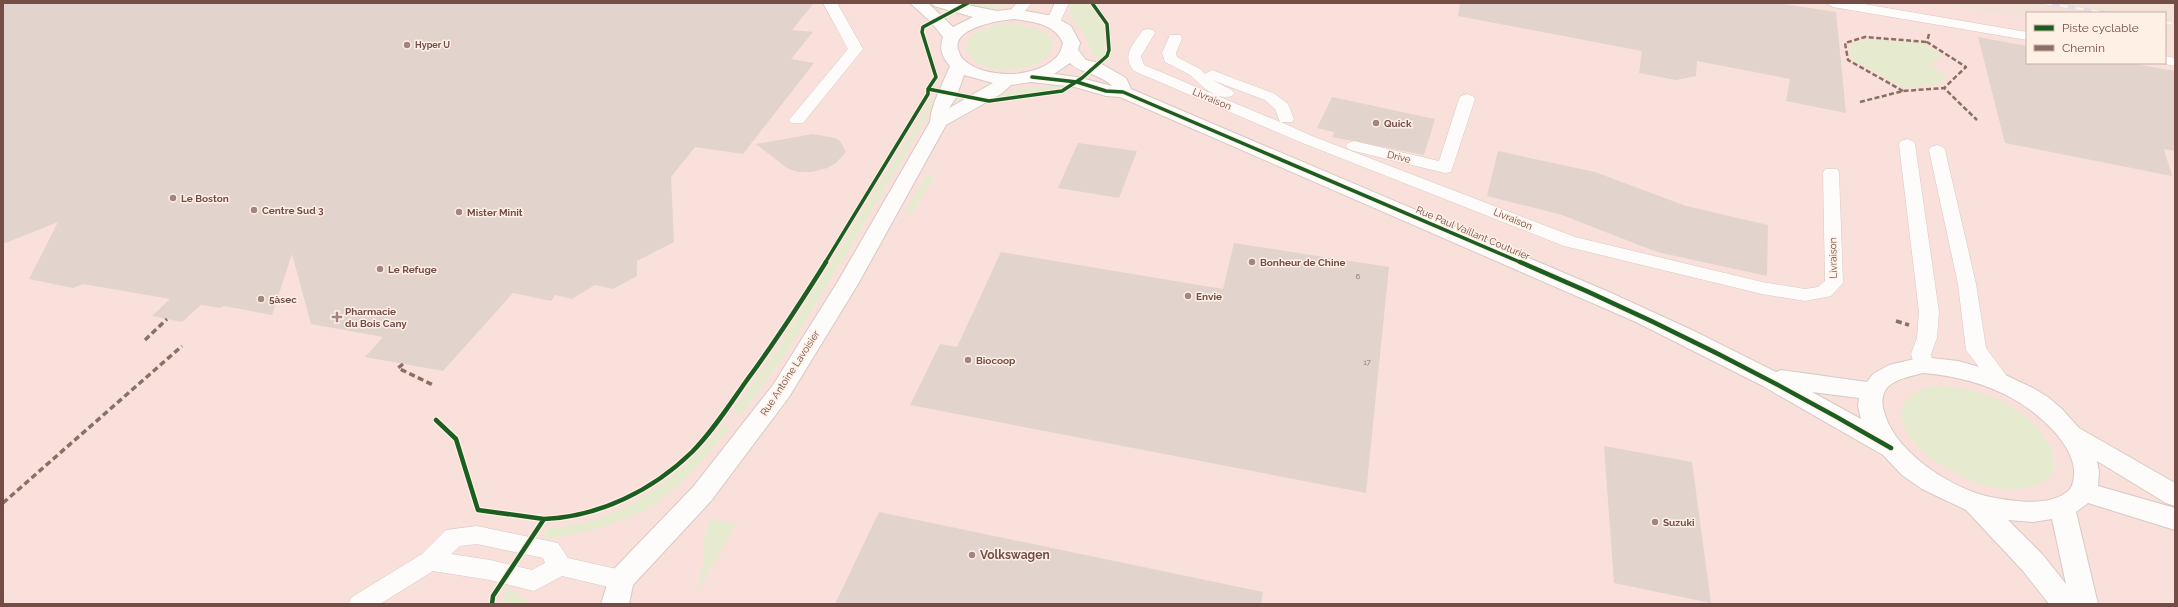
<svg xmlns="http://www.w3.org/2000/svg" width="2178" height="607" viewBox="0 0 2178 607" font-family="Raleway,sans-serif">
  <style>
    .residential { fill: #f4e1d7 }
    .commercial { fill: #fae0db }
    .green { fill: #e6ebcf }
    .building { fill: #e2d3cd }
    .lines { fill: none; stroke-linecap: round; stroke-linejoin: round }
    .lane-casing { stroke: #d7c9c4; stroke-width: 1 }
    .street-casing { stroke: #d7c9c4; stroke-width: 2 }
    .lane { fill: #fefcfb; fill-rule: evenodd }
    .street { fill: #fefcfb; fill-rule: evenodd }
    .rail-casing { stroke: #e2dfe3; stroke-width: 4 }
    .rail { stroke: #fff0e6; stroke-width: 2.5; stroke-dasharray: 8; stroke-linecap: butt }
    .quiet-far1 { stroke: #8d6e63; stroke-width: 2.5; stroke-dasharray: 5 2.5; stroke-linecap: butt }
    .quiet { stroke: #8d6e63; stroke-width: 3.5; stroke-dasharray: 6 3.5; stroke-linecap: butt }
    .cycleway-far1-casing { stroke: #fff0e6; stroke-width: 5.5 }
    .cycleway-casing { stroke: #fff0e6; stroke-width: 7 }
    .cycleway-far1 { stroke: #1b5e20; stroke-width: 3.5 }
    .cycleway { stroke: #1b5e20; stroke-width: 4.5 }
    .poi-dot { fill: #a2857e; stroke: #fff0e6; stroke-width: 1.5 }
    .labels { text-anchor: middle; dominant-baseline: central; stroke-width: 3; stroke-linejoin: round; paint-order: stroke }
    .number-label { font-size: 8px; fill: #91716a }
    .far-poi-label { font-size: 9px; font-weight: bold; fill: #744d46; stroke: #fff0e6; text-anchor: start }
    .street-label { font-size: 10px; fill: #744d46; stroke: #fff0e6 }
    .poi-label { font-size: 10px; font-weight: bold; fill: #744d46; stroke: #fff0e6; text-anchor: start }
    .near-poi-label { font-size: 12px; font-weight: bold; fill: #744d46; stroke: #fff0e6; text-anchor: start }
  </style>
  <rect width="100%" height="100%" fill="#f6ece6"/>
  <path class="residential" d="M 1932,3 L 2175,3 L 2175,44 L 2165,42 L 2165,13 L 2027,13 L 2027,19 Z"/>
  <path class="commercial" d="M 3,3 L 1932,3 L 2027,19 L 2027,63 L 2165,63 L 2165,42 L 2175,44 L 2175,604 L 3,604 Z"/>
  <path class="green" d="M 973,3 L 1012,3 L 992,8 L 966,6 Z
    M 1070,3 L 1088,3 L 1103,25 L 1105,53 L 1097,61 L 1090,51 L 1086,37 L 1069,14 Z
    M 1005,24 C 1018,24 1063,29 1051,52 C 1047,59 1038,63 1031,66 C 977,84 930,35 1005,24 Z
    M 1867,39 L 1925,43 L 1943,56 L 1929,64 L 1947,76 L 1940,84 L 1903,88 L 1852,59 L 1850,45 Z
    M 1046,86 L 1065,86 L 1058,90 L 992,99 L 1019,89 Z
    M 932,99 L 936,100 L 901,162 L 785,355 L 741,415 L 733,411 L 777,350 Z
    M 926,174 L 935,175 L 912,214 L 904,213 Z
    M 1933,386 C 1961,386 1988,392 2013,407 C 2053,432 2083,489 2010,489 C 1986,489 1960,477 1940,464 C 1907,444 1877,400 1933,386 Z
    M 724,424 L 730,427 C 707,456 676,493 643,511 C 618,524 571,537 543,539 L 548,528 C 620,525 680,477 724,424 Z
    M 711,519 L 736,524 L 696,595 L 703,565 L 703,541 Z
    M 507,588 L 523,597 L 528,604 L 505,604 L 502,600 Z"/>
  <path class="building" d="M 3,3 L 814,3 L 792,30 L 813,32 L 791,59 L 814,63 L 743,154 L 695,147 L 671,177 L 674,242 L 637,261 L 637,276 L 613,289 L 595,285 L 572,299 L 555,295 L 551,301 L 513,293 L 443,371 L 365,357 L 383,337 L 311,324 L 292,254 L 272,315 L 224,306 L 220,308 L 201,305 L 182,322 L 152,316 L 170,299 L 83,284 L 73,288 L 29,279 L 58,222 L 3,244 Z
    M 1460,3 L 1777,3 L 1836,12 L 1846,113 L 1786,101 L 1790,79 L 1697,61 L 1696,76 L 1676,80 L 1639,73 L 1642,51 L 1458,16 Z
    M 1978,37 L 2027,46 L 2027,63 L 2128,63 L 2175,71 L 2175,151 L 2164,149 L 2172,176 L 2005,143 Z
    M 1332,97 L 1435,119 L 1424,155 L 1332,137 L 1334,132 L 1317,128 Z
    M 813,134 L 835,138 L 840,141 L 846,152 L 836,163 L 827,168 L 811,172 L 798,172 L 787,168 L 756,144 Z
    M 1078,143 L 1137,151 L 1119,198 L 1058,188 Z
    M 1498,151 L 1595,172 L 1686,206 L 1768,225 L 1767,276 L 1657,252 L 1562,215 L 1487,196 Z
    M 1234,243 L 1389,267 L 1366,493 L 910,405 L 940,344 L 957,347 L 1001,252 L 1223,289 Z
    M 1604,446 L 1692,462 L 1711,603 L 1614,583 Z
    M 879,512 L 1263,592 L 1261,604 L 835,604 Z"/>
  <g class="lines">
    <defs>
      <path id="lane" d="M 823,3 L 837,3 L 863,49 L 803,123 L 791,123 L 789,120 L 848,49 Z
        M 1017,3 L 1032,3 L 1019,17 L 1009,17 L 1007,14 Z
        M 1055,3 L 1069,3 L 1060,22 L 1053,26 L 1046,22 Z
        M 1826,3 L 1858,3 L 2027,32 L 2027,40 L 1833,7 Z
        M 1148,29 L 1153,30 L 1155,33 L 1141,56 L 1144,65 L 1280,122 L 1275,109 L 1265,100 L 1212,80 L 1232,90 L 1235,93 L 1232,96 C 1214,101 1202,85 1190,75 C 1182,70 1173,66 1165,62 L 1162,53 L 1170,35 L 1180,35 L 1182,38 L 1176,53 L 1177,57 L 1200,69 L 1205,74 L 1212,70 L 1217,72 L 1275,94 L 1288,104 L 1294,119 L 1292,122 L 1281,122 L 1312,136 L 1575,237 L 1762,282 L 1805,289 L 1818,287 L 1825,281 L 1823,173 L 1825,169 L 1837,169 L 1839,173 L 1843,283 L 1831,296 L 1805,301 L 1762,294 L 1564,246 L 1300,142 L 1134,71 C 1121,55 1133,45 1143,30 Z
        M 2165,56 L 2175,58 L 2175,66 L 2160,63 L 2165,63 Z
        M 1467,94 L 1473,96 L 1475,99 L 1451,172 L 1445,173 L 1354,151 L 1348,149 L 1346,146 L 1348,143 L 1354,141 L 1439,161 L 1459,99 L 1461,96 Z
        M 1907,139 L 1913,141 L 1915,144 L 1939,312 L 1937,338 L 1931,354 L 1933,365 L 1930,370 L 1923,372 L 1916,370 L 1911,354 L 1917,338 L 1919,312 L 1899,144 L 1901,141 Z
        M 1937,145 L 1943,147 L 1945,150 L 1976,284 L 1986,348 L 2011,382 L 2008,387 L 2001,389 L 1994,387 L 1966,350 L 1958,284 L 1929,150 L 1931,147 Z
        M 477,526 L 558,543 L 568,558 L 621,570 L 629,573 L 633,580 L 629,587 L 621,590 L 562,576 L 534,591 L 490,580 L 433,571 L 380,604 L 348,604 L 352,597 L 422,554 L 446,530 ZM 477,544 L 543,558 L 545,563 L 532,570 L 490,560 L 451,554 L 460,546 Z"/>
      <path id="street" d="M 910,3 L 928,3 L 953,27 L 973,17 L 934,6 L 932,3 L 957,3 L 997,11 L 1014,9 L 1053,16 L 1071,26 L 1080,43 L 1078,50 L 1086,60 L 1100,63 L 1126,78 L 1131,89 L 1609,292 L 1694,331 L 1776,372 L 1781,370 L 1867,382 L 1873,374 L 1889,365 L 1923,357 L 1958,361 L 2001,373 L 2033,388 L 2048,397 L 2062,409 L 2079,428 L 2175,483 L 2175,506 L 2166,503 L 2097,461 L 2099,472 L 2098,486 L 2175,508 L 2175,530 L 2088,503 L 2076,512 L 2098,604 L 2049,604 L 2023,571 L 1966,510 L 1922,489 L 1902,475 L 1883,455 L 1761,385 L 1636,322 L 1120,97 L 1106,96 L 1075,87 L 1031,82 L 1011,85 L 1001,94 L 946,125 L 858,284 L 789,397 L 711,501 L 633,585 L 629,604 L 601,604 L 611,572 L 693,487 L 773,385 L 837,283 L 930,122 C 931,104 943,84 950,66 C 942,57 939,49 943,37 L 931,22 ZM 1014,19 C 1033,22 1054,23 1063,43 C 1062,46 1061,51 1059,54 C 1041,79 985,80 964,60 C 960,57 960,54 958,49 C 952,28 1000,20 1014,19 ZM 1070,63 C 1077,72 1101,74 1112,86 L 1077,77 L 1054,74 ZM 964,75 L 993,83 L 949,108 L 956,98 ZM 1923,373 C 1956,376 1986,383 2015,400 C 2038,413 2077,446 2074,476 C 2073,481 2073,486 2069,490 C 2051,508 2012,501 1990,497 C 1951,488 1894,452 1884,411 C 1881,403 1882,392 1889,386 C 1898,378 1912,376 1923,373 ZM 1812,392 L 1859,398 L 1858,406 L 1861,419 ZM 2052,519 L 2066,584 L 2043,555 L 2008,520 L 2033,522 Z"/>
    </defs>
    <use href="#lane" class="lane-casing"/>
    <use href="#street" class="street-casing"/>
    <use href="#lane" class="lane"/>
    <use href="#street" class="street"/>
    <defs>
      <path id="rail" d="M 2044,3 L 2107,13
        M 2165,22 L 2175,24"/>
    </defs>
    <use href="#rail" class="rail-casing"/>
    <use href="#rail" class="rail"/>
    <path class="quiet-far1" d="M 1929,34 L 1927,42 L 1966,67 L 1944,88
      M 1903,91 L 1848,60 L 1845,43 L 1865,37 L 1927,42
      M 1860,102 L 1903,91 L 1944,88 L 1977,120"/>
    <path class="quiet" d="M 1896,321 L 1909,325
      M 145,340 L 167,319
      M 403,364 L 398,368 L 433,385
      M 3,503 L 182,346"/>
    <defs>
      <path id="cycleway-far1" d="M 968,3 L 923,27 L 922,32 L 936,77 L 928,89 L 989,101 L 1062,91 L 1082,78 L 1107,56 L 1109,50 L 1107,24 L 1092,3
        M 1032,77 L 1077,82 L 1106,91 L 1123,92 L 1522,263
        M 825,263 L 928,94 L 928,89"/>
      <path id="cycleway" d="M 1520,262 C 1648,316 1771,378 1891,448
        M 436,420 L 456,439 L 478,510 L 544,519
        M 492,604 L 493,596 L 544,519 C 599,517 653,490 692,452 C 713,431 730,404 747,380 C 775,342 801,302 826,262"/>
    </defs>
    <use href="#cycleway-far1" class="cycleway-far1-casing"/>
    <use href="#cycleway" class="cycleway-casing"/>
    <use href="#cycleway-far1" class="cycleway-far1"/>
    <use href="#cycleway" class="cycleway"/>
  </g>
  <g class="poi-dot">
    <circle cx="407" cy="45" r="4"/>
    <circle cx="1376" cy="123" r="4"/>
    <circle cx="173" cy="198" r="4"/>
    <circle cx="254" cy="210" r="4"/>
    <circle cx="459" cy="212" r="4"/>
    <circle cx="1252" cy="262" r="4"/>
    <circle cx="380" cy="269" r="4"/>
    <circle cx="1188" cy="296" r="4"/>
    <circle cx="261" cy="299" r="4"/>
    <path d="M335 311h4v4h4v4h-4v4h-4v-4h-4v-4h4z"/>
    <circle cx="968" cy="360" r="4"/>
    <circle cx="1655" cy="522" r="4"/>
    <circle cx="972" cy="555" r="4"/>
  </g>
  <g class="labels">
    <g class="number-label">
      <text x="1358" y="276">6</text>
      <text x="1367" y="362">17</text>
    </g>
    <g class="far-poi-label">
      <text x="415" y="45">Hyper U</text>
    </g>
    <g class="street-label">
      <text transform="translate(1212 99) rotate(23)">Livraison</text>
      <text transform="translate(1399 157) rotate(14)">Drive</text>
      <text transform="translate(1513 219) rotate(22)">Livraison</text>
      <text transform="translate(1473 233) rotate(23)">Rue Paul Vaillant Couturier</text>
      <text transform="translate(1833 258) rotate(-91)">Livraison</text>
      <text transform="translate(790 373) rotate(-57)">Rue Antoine Lavoisier</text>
    </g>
    <g class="poi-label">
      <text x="1384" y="123">Quick</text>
      <text x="181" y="198">Le Boston</text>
      <text x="262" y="210">Centre Sud 3</text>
      <text x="467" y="212">Mister Minit</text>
      <text x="1260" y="262">Bonheur de Chine</text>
      <text x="388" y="269">Le Refuge</text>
      <text x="1196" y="296">Envie</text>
      <text x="269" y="299">5àsec</text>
      <text x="345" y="311">Pharmacie<tspan x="345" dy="12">du Bois Cany</tspan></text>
      <text x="976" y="360">Biocoop</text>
      <text x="1663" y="522">Suzuki</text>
    </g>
    <g class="near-poi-label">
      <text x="980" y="555">Volkswagen</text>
    </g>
  </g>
  <rect width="2178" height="607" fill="none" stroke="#744d46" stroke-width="8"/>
  <rect x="2026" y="12" width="140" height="52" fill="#fff0e6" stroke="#c7afa6"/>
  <rect x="2034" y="25" width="20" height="6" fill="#1b5e20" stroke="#c7afa6"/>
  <text x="2062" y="32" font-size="12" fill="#744d46">Piste cyclable</text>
  <rect x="2034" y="45" width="20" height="6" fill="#8d6e63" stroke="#c7afa6"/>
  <text x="2062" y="52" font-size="12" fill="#744d46">Chemin</text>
</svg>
